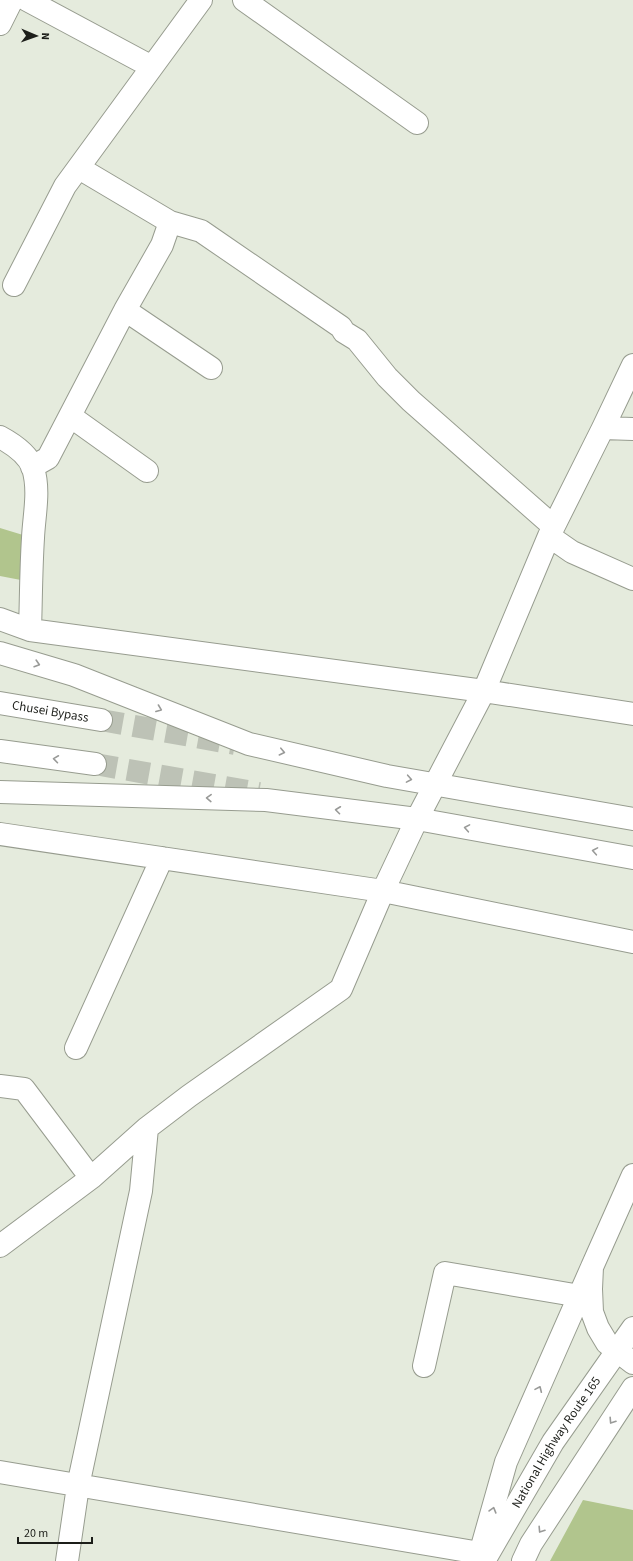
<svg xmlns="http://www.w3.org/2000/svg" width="633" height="1561" viewBox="0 0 633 1561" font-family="'Source Sans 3',sans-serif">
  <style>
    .green { fill: #b1c58d }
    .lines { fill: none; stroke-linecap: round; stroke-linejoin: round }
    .highway-tunnel { stroke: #bdc2b6; stroke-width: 22; stroke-dasharray: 22 11; stroke-linecap: butt }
    .minor-casing { stroke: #979c8f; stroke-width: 24 }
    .major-casing { stroke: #979c8f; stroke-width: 24 }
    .highway-casing { stroke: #979c8f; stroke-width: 24 }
    .minor { stroke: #fff; stroke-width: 22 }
    .major { stroke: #fff; stroke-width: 22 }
    .highway { stroke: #fff; stroke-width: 22 }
    .oneway { stroke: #999a98 }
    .labels { text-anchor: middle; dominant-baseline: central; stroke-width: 4; stroke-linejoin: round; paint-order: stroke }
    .street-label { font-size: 13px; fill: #1c1e19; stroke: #e5ebdd }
  </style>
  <rect width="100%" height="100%" fill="#e5ebdd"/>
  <path class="green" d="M 0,528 L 23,535 L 26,581 L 0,576 Z
    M 583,1500 L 633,1510 L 633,1561 L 550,1561 Z"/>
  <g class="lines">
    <path class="highway-tunnel" d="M 101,720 L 235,744
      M 95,764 L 259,793"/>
    <defs>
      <path id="minor" d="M 27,0 L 152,67 L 201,0
        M 244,0 L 417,123
        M 0,24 L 12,0
        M 79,168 L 170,222 L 201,231 L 341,327 L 344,332 L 357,340 L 387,377 L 411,401 L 553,526
        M 14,285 L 65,186 L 152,67
        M 125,310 L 211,368
        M 70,416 L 147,471
        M 603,428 L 633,429
        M 0,437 C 13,444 28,454 33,468 C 40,491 34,515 33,538 C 31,569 31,600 30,630
        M 32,467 L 48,458 L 125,310 L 162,245 L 170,222
        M 549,536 L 572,552 L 633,579
        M 0,619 L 30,630 L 484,691 L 633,714
        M 0,834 L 383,891 L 633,942
        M 76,1048 L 162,858
        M 0,1086 L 24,1089 L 91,1178
        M 0,1246 L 91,1178 L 147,1128 L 189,1096 L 341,989 L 383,891 L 417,819 L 484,691 L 549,536 L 603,428 L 633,365
        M 424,1366 L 445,1273 L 580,1296
        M 0,1472 L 480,1553
        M 67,1561 L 78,1486 L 141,1191 L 147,1128"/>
      <path id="major" d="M 633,1175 L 592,1267 L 591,1289 L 592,1312 L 598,1328 L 607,1343 L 633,1363
        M 478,1561 L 506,1462 L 592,1267"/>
      <g id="highway">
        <path d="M 0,653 L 74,675 L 249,744 L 387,776 L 633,819"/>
        <path id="s1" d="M 0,703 L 101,720"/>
        <path d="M 0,751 L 95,764"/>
        <path d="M 0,792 L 266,800 L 417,819 L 633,858"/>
        <path id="s2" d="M 484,1561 L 553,1442 L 633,1328"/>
        <path d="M 523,1561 L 531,1544 L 633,1388"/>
      </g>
    </defs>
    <use href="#minor" class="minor-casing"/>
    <use href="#major" class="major-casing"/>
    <use href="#highway" class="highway-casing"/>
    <use href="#minor" class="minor"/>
    <use href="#major" class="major"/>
    <use href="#highway" class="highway"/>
  </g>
  <defs><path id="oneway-chevron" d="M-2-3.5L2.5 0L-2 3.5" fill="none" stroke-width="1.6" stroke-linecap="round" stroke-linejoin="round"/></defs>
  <g class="oneway">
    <use href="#oneway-chevron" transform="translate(37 664) rotate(17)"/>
    <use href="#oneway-chevron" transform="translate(159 709) rotate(21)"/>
    <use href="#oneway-chevron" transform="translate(282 752) rotate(13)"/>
    <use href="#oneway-chevron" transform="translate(56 759) rotate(-172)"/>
    <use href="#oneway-chevron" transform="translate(409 779) rotate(10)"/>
    <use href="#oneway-chevron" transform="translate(209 798) rotate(-178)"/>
    <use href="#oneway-chevron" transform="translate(338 810) rotate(-173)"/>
    <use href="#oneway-chevron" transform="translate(467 828) rotate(-170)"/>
    <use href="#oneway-chevron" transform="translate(595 851) rotate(-170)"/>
    <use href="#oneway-chevron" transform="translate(539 1389) rotate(-66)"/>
    <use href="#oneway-chevron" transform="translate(612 1421) rotate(123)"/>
    <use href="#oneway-chevron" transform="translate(493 1510) rotate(-74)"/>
    <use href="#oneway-chevron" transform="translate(541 1530) rotate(123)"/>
  </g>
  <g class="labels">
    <g class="street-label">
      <text stroke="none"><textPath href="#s1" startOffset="51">Chusei Bypass</textPath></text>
      <text stroke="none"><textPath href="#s2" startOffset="139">National Highway Route 165</textPath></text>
    </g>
  </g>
  <g transform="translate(36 36) rotate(92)" stroke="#e5ebdd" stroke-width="3" paint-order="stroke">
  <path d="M0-3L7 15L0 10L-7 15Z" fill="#1c1e19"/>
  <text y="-6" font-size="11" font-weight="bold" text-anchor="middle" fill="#1c1e19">N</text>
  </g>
  <path d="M18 1537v6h74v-6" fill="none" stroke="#1c1e19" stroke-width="2"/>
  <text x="24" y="1537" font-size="12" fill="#1c1e19" stroke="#e5ebdd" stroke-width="3" paint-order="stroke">20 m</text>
</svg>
